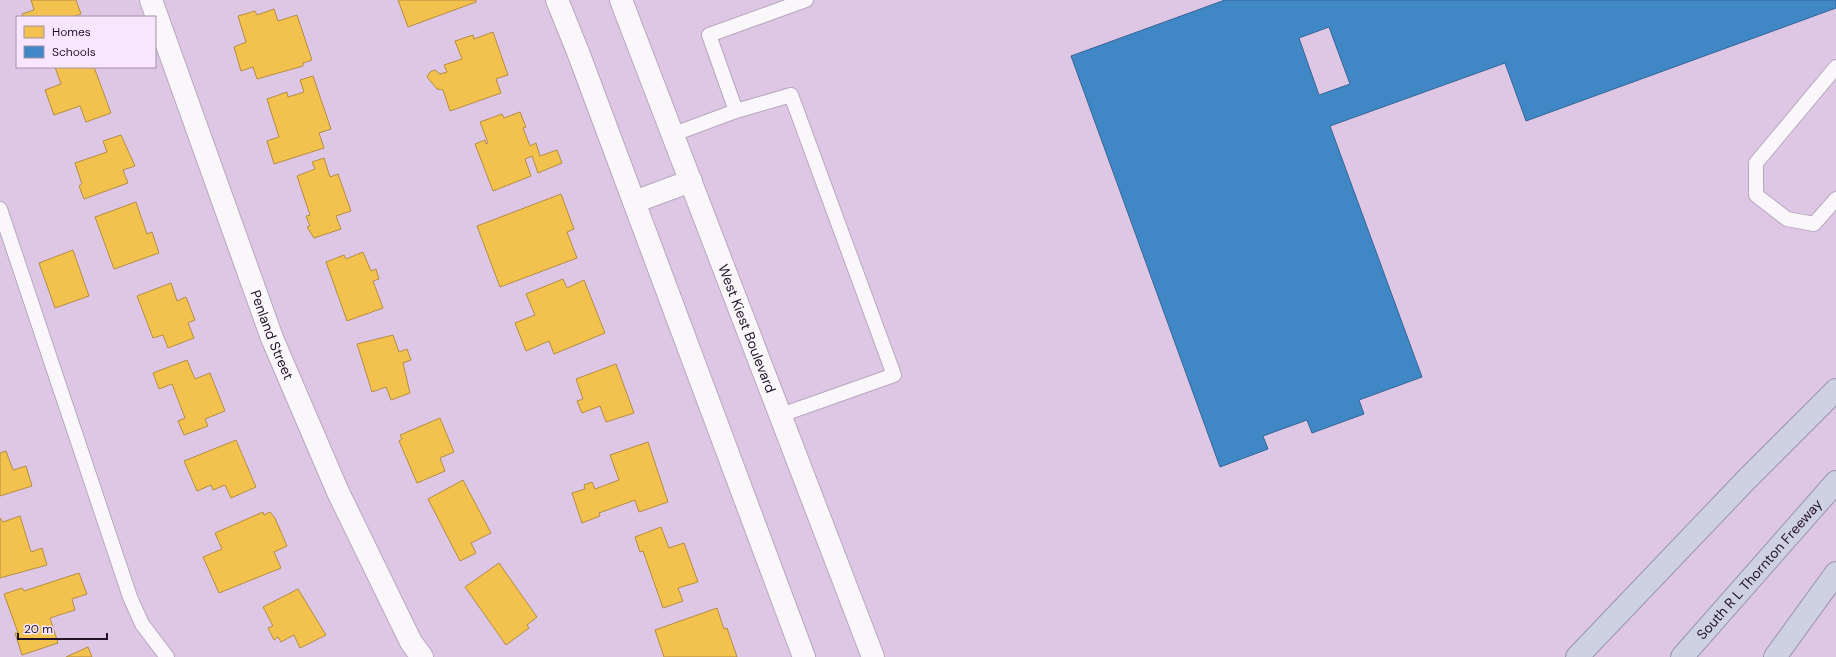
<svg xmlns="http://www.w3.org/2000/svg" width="1836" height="657" viewBox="0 0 1836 657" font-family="'DM Sans',sans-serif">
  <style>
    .homes { fill: #f2c14e; stroke: #b48d43 }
    .schools { fill: #3f88c5; stroke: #376596; fill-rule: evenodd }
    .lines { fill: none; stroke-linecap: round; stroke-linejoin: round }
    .lane-casing { stroke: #b9a7bf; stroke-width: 16 }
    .street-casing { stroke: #b9a7bf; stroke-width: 24 }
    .secondary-casing { stroke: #b9a7bf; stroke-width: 24 }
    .highway-casing { stroke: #9894ae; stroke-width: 24 }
    .lane { stroke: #faf7fb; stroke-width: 14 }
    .street { stroke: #faf7fb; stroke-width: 22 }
    .secondary { stroke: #faf7fb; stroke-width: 22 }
    .highway { stroke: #ced1e1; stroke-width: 22 }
    .labels { text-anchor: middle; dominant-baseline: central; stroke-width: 4; stroke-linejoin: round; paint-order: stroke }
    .street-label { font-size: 14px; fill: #231328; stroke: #f7e6fd }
  </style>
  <rect width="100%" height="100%" fill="#dec7e5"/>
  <path class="homes" d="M 31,0 L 76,0 L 81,14 L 73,17 L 23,17 L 22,14 L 34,10 Z
    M 398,0 L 476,0 L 476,2 L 408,27 Z
    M 274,9 L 278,21 L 297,15 L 312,60 L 303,63 L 303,66 L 257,79 L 253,67 L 241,71 L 234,47 L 246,42 L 238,16 L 255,11 L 257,15 Z
    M 493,32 L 508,75 L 496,79 L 501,93 L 450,111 L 443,90 L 437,89 L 427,77 L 430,72 L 435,70 L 440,74 L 447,72 L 444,65 L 462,59 L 455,41 L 473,35 L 474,39 Z
    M 55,67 L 94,67 L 111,113 L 86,122 L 80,106 L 54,115 L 45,90 L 61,84 Z
    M 313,76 L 331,129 L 319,133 L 324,148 L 274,164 L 267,141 L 279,137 L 267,99 L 287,92 L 288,97 L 304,92 L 300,80 Z
    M 520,112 L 526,127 L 523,128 L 530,146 L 536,143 L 540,156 L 557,150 L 562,163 L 538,173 L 532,156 L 525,159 L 531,176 L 493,191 L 475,144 L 485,140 L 486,144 L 488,143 L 480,122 L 502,114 L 504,118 Z
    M 121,135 L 135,166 L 123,170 L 128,183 L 84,199 L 79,186 L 82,184 L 75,163 L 107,152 L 103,141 Z
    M 324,158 L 330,177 L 338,174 L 351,211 L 336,216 L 341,229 L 314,238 L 307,227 L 310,226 L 306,216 L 310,215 L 297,176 L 315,169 L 312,162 Z
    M 561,194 L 574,229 L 567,232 L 577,258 L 500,287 L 477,226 Z
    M 136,202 L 147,234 L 152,232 L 159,253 L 114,269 L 95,217 Z
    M 73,250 L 89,296 L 55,308 L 39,263 Z
    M 363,252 L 371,271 L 376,269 L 379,279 L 373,281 L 383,308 L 347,321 L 326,262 L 344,255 L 346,259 Z
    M 563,279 L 567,288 L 584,280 L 605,333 L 554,354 L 549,341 L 526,351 L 515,323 L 535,315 L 526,294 Z
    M 171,283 L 177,301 L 186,297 L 195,320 L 188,323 L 194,338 L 168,348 L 163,335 L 153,338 L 137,296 Z
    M 393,335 L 399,352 L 407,349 L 411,360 L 403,363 L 410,393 L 391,400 L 386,387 L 372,392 L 357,344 Z
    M 187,360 L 195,379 L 210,373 L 225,411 L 205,419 L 208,426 L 184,435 L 178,421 L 185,418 L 172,384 L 159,389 L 153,373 Z
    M 616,364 L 634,413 L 606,422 L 600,406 L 582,413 L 577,401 L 583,399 L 576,379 Z
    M 440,418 L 454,452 L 440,458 L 445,471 L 417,483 L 399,441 L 402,439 L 400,435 Z
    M 236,440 L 256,487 L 231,498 L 225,485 L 213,490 L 211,485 L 197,491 L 184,461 Z
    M 648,442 L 668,502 L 639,512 L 635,500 L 599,513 L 600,516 L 582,523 L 572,493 L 585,489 L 584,485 L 592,482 L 595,489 L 619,480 L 610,455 Z
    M 6,451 L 13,470 L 26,466 L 32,486 L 0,496 L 0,453 Z
    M 463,480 L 491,533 L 471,543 L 476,553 L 460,561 L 428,499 Z
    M 263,512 L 264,515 L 270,512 L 275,518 L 287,546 L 274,552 L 281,568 L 219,593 L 203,557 L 222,549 L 215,533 Z
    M 20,516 L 31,552 L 42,548 L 47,565 L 0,578 L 0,518 L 3,522 Z
    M 661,527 L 669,548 L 684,543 L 698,582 L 678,588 L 683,601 L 663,608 L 643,551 L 640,552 L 635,537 Z
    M 499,563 L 537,617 L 527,625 L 529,628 L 506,645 L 465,587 Z
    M 79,573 L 87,594 L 72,599 L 75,610 L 50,618 L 58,643 L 22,655 L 15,633 L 18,633 L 4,594 L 22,588 L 24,591 Z
    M 298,589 L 326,635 L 300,648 L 294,635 L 281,642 L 278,637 L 274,640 L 268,628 L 273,626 L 263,607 Z
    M 717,608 L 724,629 L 727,628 L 737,657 L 664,657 L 655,630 Z
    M 88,647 L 92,657 L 66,657 Z"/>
  <path class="schools" d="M 1225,0 L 1836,0 L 1836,8 L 1526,121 L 1505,63 L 1330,126 L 1422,377 L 1359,400 L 1364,414 L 1312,433 L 1307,420 L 1263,436 L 1268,449 L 1220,467 L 1071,56 ZM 1329,27 L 1350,84 L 1319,95 L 1299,38 Z"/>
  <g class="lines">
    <defs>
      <path id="lane" d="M 1836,67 L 1756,163 L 1756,195 L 1787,219 L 1814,224 L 1836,199
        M 736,111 L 791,95 L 894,375 L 781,415
        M 674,134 L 736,111 L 709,35 L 806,0
        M 0,209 L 130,597 L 142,624 L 167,657"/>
      <g id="street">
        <path id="s1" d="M 151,0 L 272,338 L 338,492 L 411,642 L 422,657"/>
      </g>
      <g id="secondary">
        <path d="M 557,0 L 578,52 L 804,657"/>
        <path id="s2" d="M 621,0 L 873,657"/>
        <path d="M 634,202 L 691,181"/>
      </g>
      <g id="highway">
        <path d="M 1577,657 L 1745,481 L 1836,390"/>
        <path id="s3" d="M 1682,657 L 1836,482"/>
        <path d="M 1775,657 L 1836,573"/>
      </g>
    </defs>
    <use href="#lane" class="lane-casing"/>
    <use href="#street" class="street-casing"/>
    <use href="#secondary" class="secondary-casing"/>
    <use href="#highway" class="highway-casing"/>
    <use href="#lane" class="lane"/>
    <use href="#street" class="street"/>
    <use href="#secondary" class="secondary"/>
    <use href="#highway" class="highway"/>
  </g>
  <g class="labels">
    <g class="street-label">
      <text stroke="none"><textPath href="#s2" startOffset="352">West Kiest Boulevard</textPath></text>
      <text stroke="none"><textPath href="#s1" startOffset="356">Penland Street</textPath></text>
      <text stroke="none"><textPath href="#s3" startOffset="117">South R L Thornton Freeway</textPath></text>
    </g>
  </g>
  <rect x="16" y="16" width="140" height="52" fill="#f7e6fd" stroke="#a292a8"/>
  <rect x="24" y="26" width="20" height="12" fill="#f2c14e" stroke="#a292a8"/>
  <text x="52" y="36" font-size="12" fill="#231328">Homes</text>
  <rect x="24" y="46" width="20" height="12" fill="#3f88c5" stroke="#a292a8"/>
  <text x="52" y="56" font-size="12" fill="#231328">Schools</text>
  <path d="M18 633v6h89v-6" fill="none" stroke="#231328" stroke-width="2"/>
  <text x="24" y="633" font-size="12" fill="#231328" stroke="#f7e6fd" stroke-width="3" paint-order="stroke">20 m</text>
</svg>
